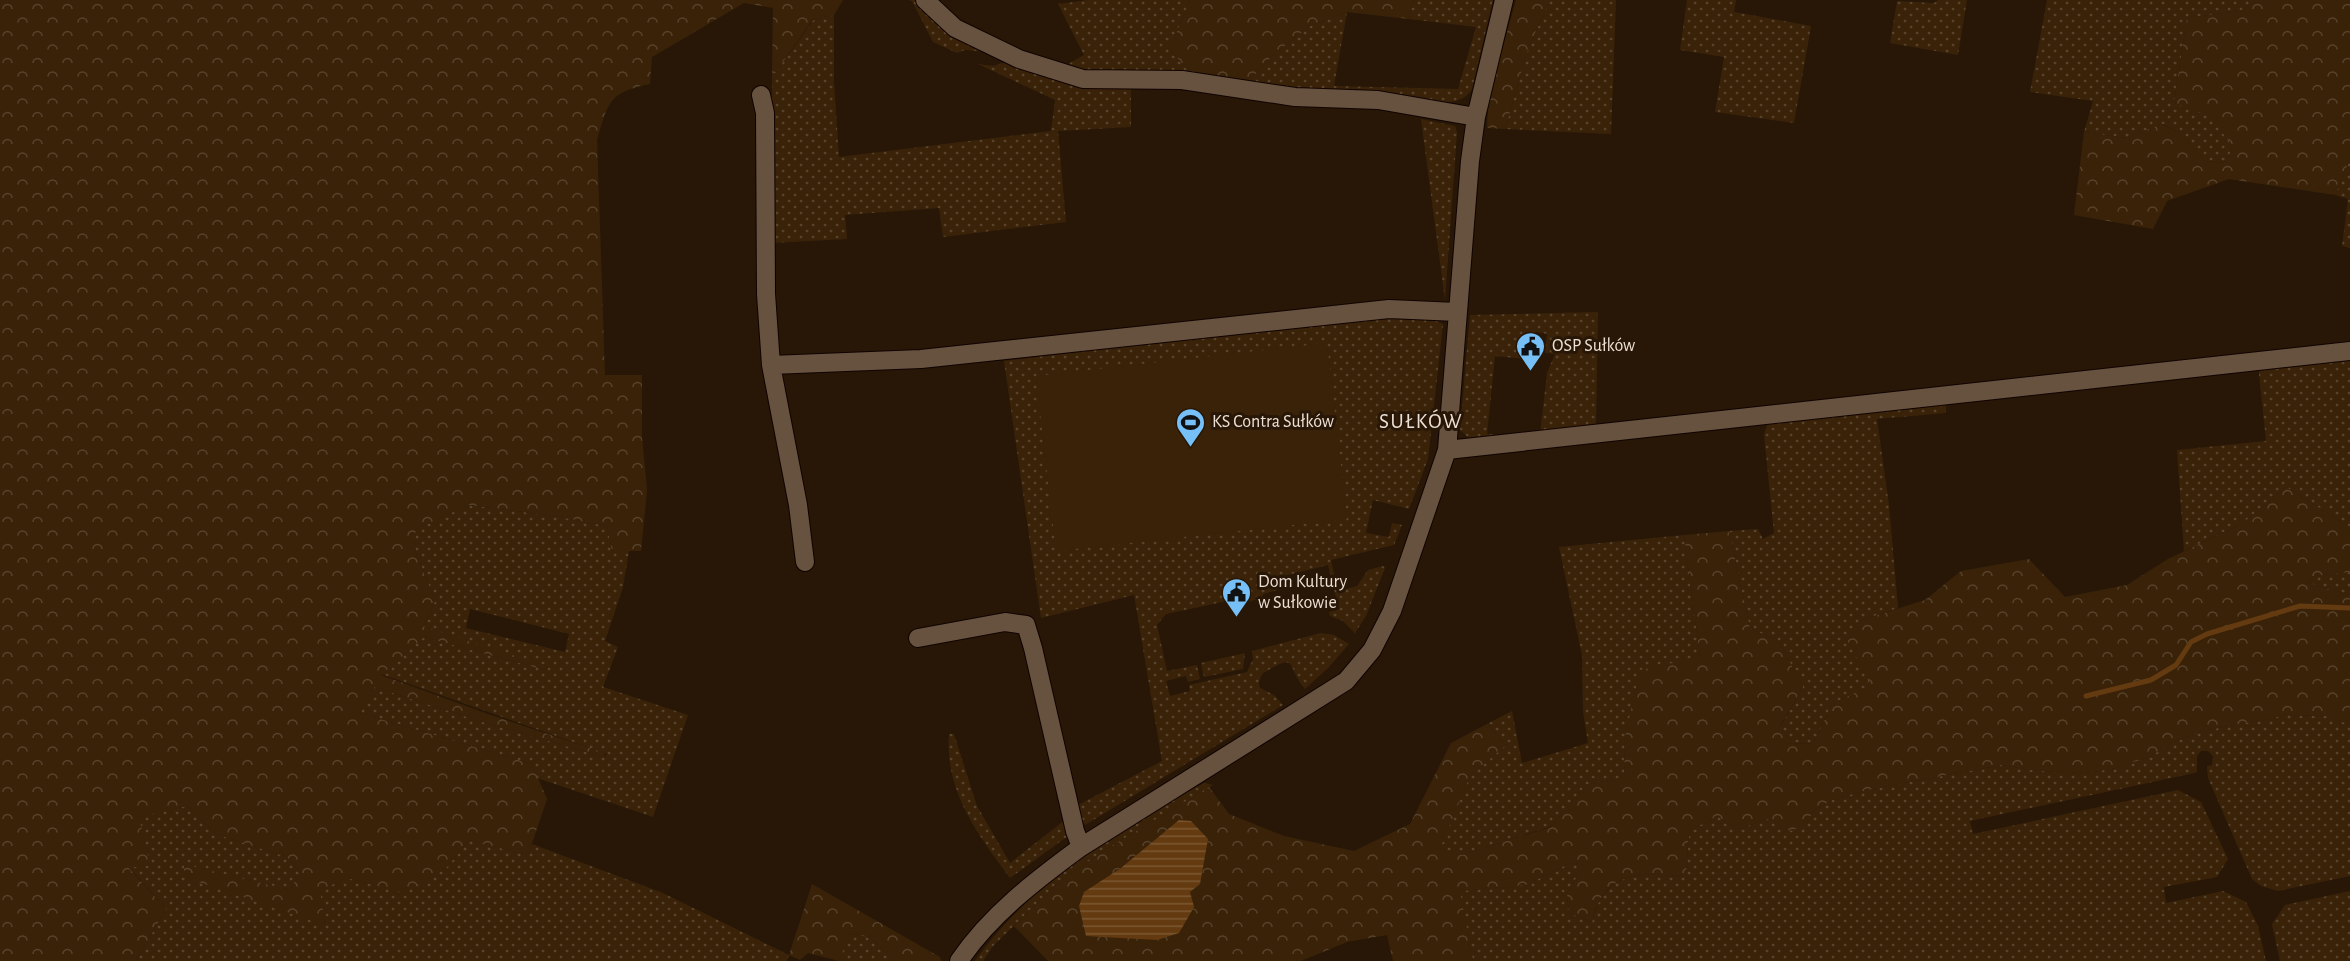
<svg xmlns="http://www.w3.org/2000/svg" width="2350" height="961" viewBox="0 0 2350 961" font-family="'Alegreya Sans',sans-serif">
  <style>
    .grass { fill: url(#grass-dots); fill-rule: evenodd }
    .forest { fill: url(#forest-crowns); fill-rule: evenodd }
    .pitch { fill: #3a2209 }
    .water { fill: url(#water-rules) }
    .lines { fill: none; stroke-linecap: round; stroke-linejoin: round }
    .stream { stroke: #643b10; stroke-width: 5 }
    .minor-casing { stroke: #100300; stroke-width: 20 }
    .minor { stroke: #675240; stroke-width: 18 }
    .labels { text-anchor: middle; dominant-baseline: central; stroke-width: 6; stroke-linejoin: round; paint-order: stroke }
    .poi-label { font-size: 18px; fill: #ece0d5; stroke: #281707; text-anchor: start }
    .quarter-label { font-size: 21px; letter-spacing: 1.5px; fill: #ece0d5; stroke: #281707 }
  </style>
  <defs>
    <pattern id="grass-dots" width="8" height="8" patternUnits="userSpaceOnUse" patternTransform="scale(1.5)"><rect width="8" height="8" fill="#3a2209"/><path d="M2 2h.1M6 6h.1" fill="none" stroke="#57422c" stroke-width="1.8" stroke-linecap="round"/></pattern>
    <pattern id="forest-crowns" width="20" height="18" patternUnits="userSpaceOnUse" patternTransform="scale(1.5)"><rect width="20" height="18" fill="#3a2209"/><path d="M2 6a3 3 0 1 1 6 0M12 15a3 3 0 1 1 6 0" fill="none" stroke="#57422c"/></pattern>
    <pattern id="water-rules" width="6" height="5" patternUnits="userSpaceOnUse" patternTransform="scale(1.5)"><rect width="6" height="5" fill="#643b10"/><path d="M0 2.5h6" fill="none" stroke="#7a5732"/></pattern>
  </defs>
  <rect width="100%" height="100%" fill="#281707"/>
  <path class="grass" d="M 908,0 L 916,0 L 988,52 L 965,50 L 957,53 L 933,42 L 912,1 Z
    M 1089,0 L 1190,0 L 1170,49 L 1190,73 L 1091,74 L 1063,67 L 1084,55 L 1058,4 Z
    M 1413,0 L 1493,0 L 1472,89 C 1463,103 1450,102 1434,103 L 1248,82 L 1272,56 L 1310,26 L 1347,12 L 1334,86 L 1458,89 L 1476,27 L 1409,19 Z
    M 1550,0 L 1616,0 L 1611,134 L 1505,129 L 1528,49 Z
    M 1687,0 L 1736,0 L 1734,12 L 1811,26 L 1794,123 L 1715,112 L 1724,57 L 1680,50 Z
    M 1938,0 L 1967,0 L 1958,55 L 1890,43 L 1897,1 L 1934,3 Z
    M 2047,0 L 2258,0 L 2240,11 L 2187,18 L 2174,103 L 2209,115 L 2233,146 L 2226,163 L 2205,161 L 2180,133 L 2163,124 L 2126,138 L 2084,132 L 2093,101 L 2030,92 Z
    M 834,15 L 834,82 L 839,157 L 1051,131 L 1055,100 L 978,64 L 993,66 L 1009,61 L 1131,88 L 1131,127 L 1058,131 L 1066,222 L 943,237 L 939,208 L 845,215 L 847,239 L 772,243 L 772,78 L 814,19 Z
    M 1421,119 L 1455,126 L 1457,132 L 1445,300 Z
    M 2350,159 L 2350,248 L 2342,246 L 2348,199 L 2335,195 Z
    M 1598,312 L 1596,427 L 1540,434 L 1547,373 L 1555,354 L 1545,353 L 1547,334 L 1536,332 L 1533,351 L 1526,359 L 1495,356 L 1487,434 L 1517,436 L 1472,441 L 1460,430 L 1470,315 Z
    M 1423,315 L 1443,324 L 1428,459 L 1409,509 L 1373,500 L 1366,533 L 1389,537 L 1392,523 L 1402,525 L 1394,545 L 1331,560 L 1338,591 L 1357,586 L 1368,570 L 1383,566 L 1385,568 L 1366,616 L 1355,633 L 1343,621 L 1330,616 L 1329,612 L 1339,609 L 1328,565 L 1284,576 L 1287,587 L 1263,594 L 1263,598 L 1234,605 L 1232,600 L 1166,614 L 1157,625 L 1167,671 L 1197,665 L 1200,679 L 1188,682 L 1186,676 L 1166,681 L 1170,696 L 1190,691 L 1189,685 L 1247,672 L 1253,659 L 1252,651 L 1321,633 L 1334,635 L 1349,644 L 1328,668 L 1305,689 C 1285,665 1299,651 1262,674 L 1259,682 L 1260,688 L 1274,695 L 1283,705 L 1085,825 L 1080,818 L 1078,805 L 1162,761 L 1134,595 L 1041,618 L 1004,361 L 1332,320 Z
    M 2350,356 L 2350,527 L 2286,487 L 2243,523 L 2184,551 L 2177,450 L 2266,441 L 2258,364 Z
    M 1946,402 L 1946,413 L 1877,419 L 1889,505 L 1898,608 L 1859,621 L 1872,685 L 1832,704 L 1814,743 L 1787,744 L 1780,727 L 1803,687 L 1778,640 L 1750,629 L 1729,531 L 1758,529 L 1763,539 L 1774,533 L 1764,435 L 1768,422 Z
    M 468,505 L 555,516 L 607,526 L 612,551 L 629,551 L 623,587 L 605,641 L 618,647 L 603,687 L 688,715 L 653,817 L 537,778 L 532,764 L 360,713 L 374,687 L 483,722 L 604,757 L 607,754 L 381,674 L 424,637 L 545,670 L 548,667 L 424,627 L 435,601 L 414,548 L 416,529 ZM 470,609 L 569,634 L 565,652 L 466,628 Z
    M 1684,535 L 1700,657 L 1625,737 L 1624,777 L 1586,785 L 1552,826 L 1462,855 L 1439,849 L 1470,776 L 1506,745 L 1487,724 L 1512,711 L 1522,763 L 1588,743 L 1583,712 L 1582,655 L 1559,547 Z
    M 2350,572 L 2350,595 L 2308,583 L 2314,576 Z
    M 1245,653 L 1243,669 L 1204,677 L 1201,663 Z
    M 2288,715 L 2329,716 L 2350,725 L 2350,876 L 2278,891 L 2261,886 L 2252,879 L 2208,778 L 2207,766 L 2212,765 L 2213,756 L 2208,751 L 2201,751 L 2197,756 L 2197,772 L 2190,774 L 1970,821 L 1973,834 L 2178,790 L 2201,802 L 2228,859 L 2217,877 L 2164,887 L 2166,903 L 2223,891 L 2246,902 L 2258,926 L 2266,961 L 1473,961 L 1459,891 L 1526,885 L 1572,862 L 1584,865 L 1567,893 L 1569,913 L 1592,922 C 1605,868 1641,874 1686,876 L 1688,840 L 1691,830 L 1717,816 L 1738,829 L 1768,819 L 1805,826 L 1814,810 L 1834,799 L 1867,790 L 2001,765 L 2040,771 L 2085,773 L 2117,768 L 2151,756 L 2171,743 L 2202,731 Z
    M 949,734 L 954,734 L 977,806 L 1010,863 L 1065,820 L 1068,836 L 1010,878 C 977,833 945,792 949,734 Z
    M 1205,783 L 1213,785 L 1105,850 L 1060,881 L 993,946 L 983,961 L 975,961 C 1018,900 1078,858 1141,819 C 1162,807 1183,793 1205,783 Z
    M 187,806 L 216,834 L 287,857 L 300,872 L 290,890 L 184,865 L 325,924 L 319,890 L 347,878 L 404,892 L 446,868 L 469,840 L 528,855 L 532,844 L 663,893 L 789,955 L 787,961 L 136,961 L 166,909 L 129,867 L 150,865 L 138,816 Z
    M 2350,891 L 2350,961 L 2280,961 L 2272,924 L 2285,905 Z
    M 849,934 L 869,937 L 895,961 L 839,961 Z"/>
  <path class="forest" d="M 0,0 L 843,0 L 834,15 L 813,19 L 772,78 L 773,8 L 744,3 L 652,57 L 650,84 C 609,92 608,102 597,140 L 605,375 L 642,375 L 642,437 L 647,490 L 641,551 L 612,551 L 607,526 L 555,516 L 468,505 L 416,529 L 414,548 L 435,601 L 424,627 L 548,666 L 545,670 L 424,637 L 381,675 L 488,714 L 605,753 L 604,757 L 483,722 L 374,687 L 360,713 L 532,764 L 547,799 L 528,855 L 469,840 L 446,868 L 404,893 L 348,878 L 320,890 L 325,925 L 184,877 L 184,864 L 290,890 L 300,872 L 287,857 L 216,834 L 187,806 L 139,817 L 150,865 L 129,868 L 166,909 L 136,961 L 0,961 Z
    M 1190,0 L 1413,0 L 1409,19 L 1347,12 L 1310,26 L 1272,56 L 1248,82 L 1190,73 L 1170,49 Z
    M 1516,0 L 1550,0 L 1528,49 L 1505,129 L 1487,128 L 1489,97 Z
    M 2258,0 L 2350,0 L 2350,159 L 2335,195 L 2229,179 L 2167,201 L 2153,229 L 2074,215 L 2084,132 L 2126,138 L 2162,124 L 2180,133 L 2205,161 L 2226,163 L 2233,146 L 2209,116 L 2174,103 L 2187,18 L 2240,11 Z
    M 2286,487 L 2350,527 L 2350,572 L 2314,576 L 2308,583 L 2350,595 L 2350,725 L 2329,716 L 2288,715 L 2202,731 L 2171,743 L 2151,756 L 2117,768 L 2085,773 L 2040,771 L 2001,765 L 1867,790 L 1834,799 L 1814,810 L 1805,826 L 1790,831 L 1768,819 L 1738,829 L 1717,816 L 1691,830 L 1688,840 L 1686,876 C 1641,874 1604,868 1592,922 L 1569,913 L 1567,893 L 1584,865 L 1572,862 L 1526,885 L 1460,891 L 1473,961 L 1393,961 L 1387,935 L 1347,942 L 1301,961 L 1048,961 L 1014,926 L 1060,881 L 1105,850 L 1209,787 L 1229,814 L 1284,836 L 1354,851 L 1410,824 L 1451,743 L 1487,724 L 1506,745 L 1470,776 L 1440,849 L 1462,855 L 1551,827 L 1586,785 L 1624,777 L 1625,737 L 1640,670 L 1700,657 L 1684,535 L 1729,531 L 1750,629 L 1778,640 L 1803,687 L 1780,726 L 1788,744 L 1814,743 L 1832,704 L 1871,685 L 1845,636 L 1859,621 L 1925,600 L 1961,571 L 2029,559 L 2065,597 L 2127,585 L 2168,559 L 2243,523 ZM 1121,868 L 1200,884 L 1190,892 L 1157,940 L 1086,935 L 1083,921 L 1084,892 Z
    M 812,884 L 940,957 L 941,961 L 895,961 L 869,937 L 850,934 L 839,961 L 808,953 L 800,960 L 789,955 Z"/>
  <path class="pitch" d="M 1327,343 L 1347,519 L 1056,551 L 1036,376 Z"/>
  <path class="water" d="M 1179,820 L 1191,821 L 1208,839 L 1200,884 L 1190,892 L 1194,907 L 1179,933 L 1157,940 L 1086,936 L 1079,906 L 1084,892 L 1121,868 Z"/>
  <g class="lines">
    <path class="stream" d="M 2086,696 L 2151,680 L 2176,665 L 2191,642 L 2207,634 L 2300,606 L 2350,608"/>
    <defs>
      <path id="minor" d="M 925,0 L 955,28 L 1019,59 L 1083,79 L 1182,80 L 1295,97 L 1378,100 L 1476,117
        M 761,95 L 765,113 L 766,294 L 771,365 L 798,505 L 805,562
        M 771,365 L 921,359 L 1389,309 L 1457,312
        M 1447,450 L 2350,351
        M 918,638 L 1005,622 L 1026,625 L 1033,648 L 1075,831 L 1081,847
        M 959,961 C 990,915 1036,880 1081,847 L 1346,681 L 1372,650 L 1392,611 L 1447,450 L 1470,161 L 1476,117 L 1504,0"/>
    </defs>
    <use href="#minor" class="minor-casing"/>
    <use href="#minor" class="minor"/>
  </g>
  <defs>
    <symbol id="civic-pin" viewBox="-11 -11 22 30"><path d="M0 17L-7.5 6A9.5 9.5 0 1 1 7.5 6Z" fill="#76c0f7" stroke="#281707"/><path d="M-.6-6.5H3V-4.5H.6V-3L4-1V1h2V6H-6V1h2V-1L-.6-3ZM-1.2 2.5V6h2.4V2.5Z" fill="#111"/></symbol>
    <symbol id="stadium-pin" viewBox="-11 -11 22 30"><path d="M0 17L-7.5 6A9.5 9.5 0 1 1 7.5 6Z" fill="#76c0f7" stroke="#281707"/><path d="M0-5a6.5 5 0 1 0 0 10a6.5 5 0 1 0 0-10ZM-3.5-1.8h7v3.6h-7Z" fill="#111"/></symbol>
  </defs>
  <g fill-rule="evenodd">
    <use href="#civic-pin" x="1514" y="330" width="33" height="45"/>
    <use href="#stadium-pin" x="1174" y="406" width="33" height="45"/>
    <use href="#civic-pin" x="1220" y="576" width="33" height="45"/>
  </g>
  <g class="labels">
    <g class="poi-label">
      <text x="1552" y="346">OSP Sułków</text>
      <text x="1212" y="422">KS Contra Sułków</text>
      <text x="1258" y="582">Dom Kultury<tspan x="1258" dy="21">w Sułkowie</tspan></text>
    </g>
    <g class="quarter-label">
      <text x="1421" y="421">SUŁKÓW</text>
    </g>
  </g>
</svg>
